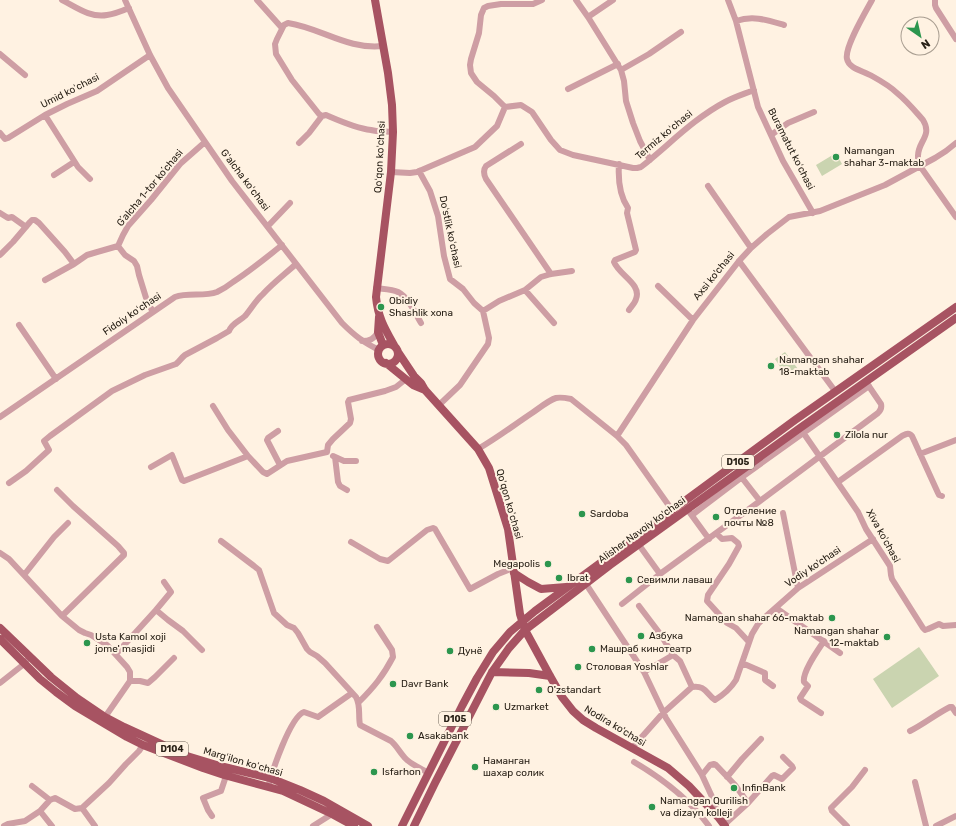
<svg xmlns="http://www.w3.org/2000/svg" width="956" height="826" viewBox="0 0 956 826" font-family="Rubik,sans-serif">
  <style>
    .green { fill: #cad4b0 }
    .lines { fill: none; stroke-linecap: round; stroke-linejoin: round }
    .minor { stroke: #ce9ea4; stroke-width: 6 }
    .major { stroke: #a75362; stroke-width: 8 }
    .poi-dot { fill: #2c964e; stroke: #fff2e2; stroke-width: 1.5 }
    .labels { text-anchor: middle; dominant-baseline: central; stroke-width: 4; stroke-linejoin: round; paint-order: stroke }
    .shield { fill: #fff2e2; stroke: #696054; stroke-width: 1 }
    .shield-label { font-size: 9px; font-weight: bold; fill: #292117 }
    .street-label { font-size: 10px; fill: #292117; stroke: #fff2e2 }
    .poi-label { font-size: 10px; fill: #292117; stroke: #fff2e2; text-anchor: start }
  </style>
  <rect width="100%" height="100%" fill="#fff2e2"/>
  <path class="green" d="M 836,153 L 842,164 L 822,176 L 816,165 Z
    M 785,352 L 798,369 L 787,377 L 775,359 Z
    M 919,647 L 939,676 L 892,708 L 873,679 Z"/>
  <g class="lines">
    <path class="minor" d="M 62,0 C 76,7 90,18 107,15 C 114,14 122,11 129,8
      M 125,0 L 150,55 L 168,88 L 232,181 L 342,323 C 355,336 363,342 379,350
      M 257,0 L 282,28
      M 576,0 L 588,17 L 621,70 L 624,81 L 626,101 L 633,123 L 640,141 L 650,160
      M 728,0 L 736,21 L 758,107 L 783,161 L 813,213
      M 872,0 C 866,11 844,48 847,59 C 849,69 864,71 872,76 C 881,81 890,86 897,93 C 907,101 915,111 923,120 C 933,136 917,142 918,157 C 918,160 919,163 920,166 L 956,217
      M 935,0 L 935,5 L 936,8 L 956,39
      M 588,17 L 613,0
      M 736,21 C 753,15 767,20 784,25
      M 383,46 C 348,50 321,28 288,23 L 284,25 L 277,39 L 275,44 L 276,54 L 292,80 L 319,114 L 322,116 L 326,115 C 340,121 355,128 371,130 C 378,132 385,131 393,132
      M 0,54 L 25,75
      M 621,70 L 649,54 L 681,32
      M 568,89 L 618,64
      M 505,107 L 494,96 L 477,82 L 471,73 L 470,65 L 471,59 L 479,33 L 481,15 L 484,8 L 488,6 L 501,4 L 533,4 L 542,0
      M 45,115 L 78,167 L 90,179
      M 0,133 L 5,139 L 8,138 L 45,115 L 67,104 L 97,91 L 150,55
      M 771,135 L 788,123 L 814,112
      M 299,143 L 309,133 L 322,116
      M 521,144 L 486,166 C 483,170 484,175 486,179 L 551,274
      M 619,164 C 618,179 619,195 628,208 L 627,213 L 636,250 L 635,252 L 615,260 L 614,262 C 619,275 642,284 636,299 C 635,303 631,307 629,310
      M 419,171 L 430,191 L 438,216 L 444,256 L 450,279 L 463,289 L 474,303 L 483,311
      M 391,172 L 410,173 L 417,172 L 475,147 L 497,126 L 505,107 L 521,105 L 532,112 L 551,140 L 560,150 L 573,155 L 633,168 L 637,168 L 641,167 C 669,145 693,119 725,102 C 734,97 744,94 754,90
      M 54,175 L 74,162
      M 708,186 L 751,248
      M 0,213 L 8,218 L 12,217 L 26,227
      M 268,226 L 290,203
      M 0,255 L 13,242 L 30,222 L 32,220 L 35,220 L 39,223 L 65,252 L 74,264 L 87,255 L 118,246
      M 739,261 L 835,391
      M 45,280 L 74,264
      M 658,286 L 693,320
      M 376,288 C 383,289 392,289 398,292 C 409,298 415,313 421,323
      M 525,290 L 554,323
      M 153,312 L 147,301 L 139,275 L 137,266 L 134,261 L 125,255 L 118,246 L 123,235 L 128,226 L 151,200 L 180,164 L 205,142
      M 19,325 L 56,379
      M 362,341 C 370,341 374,339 378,332
      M 439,405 L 460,385 L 488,344 L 489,338 L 483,311 L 499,301 L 525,290 L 541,277 L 551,274 L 572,271
      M 213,406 L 228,430 L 248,456
      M 0,417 L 175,297 C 188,292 204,297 217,292 C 223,289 228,286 233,282 C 250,271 266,258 282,245
      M 800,428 L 858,512 L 866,529 L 890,566 L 891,575 L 892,579 L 923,628 L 925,630 L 928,629 L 939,624 L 943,626 L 956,625
      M 278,431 L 268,438 L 267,440 L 280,465
      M 478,449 C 497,438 514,425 532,413 C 538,409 549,400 556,398 C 560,397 566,398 571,399 L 617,436
      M 920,454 L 956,440
      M 333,456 L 344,461 L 356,461
      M 335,457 L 338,482 L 340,486 L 347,490
      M 151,467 L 172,455 L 182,480 L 184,481 L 248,456 L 263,472 L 267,474 L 287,461 L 327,452 L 328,445 L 333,439 L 350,423 L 351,419 L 348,402 L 349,400 L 385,391 L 396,387 L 406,379
      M 739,474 L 760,501
      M 838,482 L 902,436 C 906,434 909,432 912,436 L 938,493 L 939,495 L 942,496
      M 9,483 L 26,471 L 49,450 L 44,441 L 50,436 L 112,391 L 145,375 L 176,364 C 180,361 181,358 185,355 L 217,338 L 229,331 C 232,323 240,321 245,316 C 251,309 256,300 263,294 C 273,283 285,274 296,264
      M 57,490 L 73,506 L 118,546 L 124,553 L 124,555 L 62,616
      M 672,510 L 626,445 L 617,436 L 693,320 L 739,261 L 751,248 L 767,234 L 789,217 L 820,211 L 885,185 L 935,158 L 946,151 L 956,143
      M 690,513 L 709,539
      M 783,513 L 798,588
      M 692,515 L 742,477 L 869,386
      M 717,534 L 722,539 L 732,538 L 738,543 L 739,546 L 729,564 L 708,595 L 707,601 L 727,623 L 736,628 L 749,642
      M 221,541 L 254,566 L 259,570 L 274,613 L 287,625 L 294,628 L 298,633 L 307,649 L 310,652 L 317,656 L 325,663 L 356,697 C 361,706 358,715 360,725 L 391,741 C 397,746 400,753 406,759 C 412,765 421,768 428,773
      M 351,542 L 380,559 L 388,561 L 427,530 L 433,528 L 435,529 L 470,589 L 498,574 L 513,568
      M 639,545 L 660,574
      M 0,553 L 9,559 L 62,616 L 79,630 L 85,633 L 91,635 L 107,645 L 127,667 L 130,672 L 130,681 L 105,717
      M 24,575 L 54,537 L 68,523
      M 586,584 L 644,672 L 666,718 L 702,775 L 713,799 L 719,817
      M 622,604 L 660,574 L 760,501 L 878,413 C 881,410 882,408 881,404 L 866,382
      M 639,606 L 661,635 L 673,655 L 680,661 L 692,687
      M 776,608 L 840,653
      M 156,610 L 171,592 L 164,582
      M 116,654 L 156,610 L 168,620 L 183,631 L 202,650
      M 742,663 L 765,673 L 765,680 L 773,686
      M 644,672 L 673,655
      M 130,681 L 140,681 L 148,683 L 155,677 L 174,658
      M 0,683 L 24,664 L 26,661
      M 359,702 C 374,687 383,676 393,657 L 392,650 L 377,627
      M 821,713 L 801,700 L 800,698 L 808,686 L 804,682 C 802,672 818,650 824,641
      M 910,731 C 924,724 936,714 950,707 L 952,707 L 956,713
      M 632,748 L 663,713 L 692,687 C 706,685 706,694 715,700 C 723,695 731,688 736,680 L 752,634 L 758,624 L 764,618 L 798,588 L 873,539
      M 634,762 C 663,779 689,799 709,826
      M 702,775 L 710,765 L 714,764 L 716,765 L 735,785 L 748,803
      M 727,777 L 742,759 L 761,739
      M 915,782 L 926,826
      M 32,786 L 50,800
      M 268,787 C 272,772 290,717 304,712 L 318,717 L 352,693
      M 82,808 L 95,826
      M 40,811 L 52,826
      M 212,816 L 208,810 L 203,798 L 221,791 L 226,776
      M 724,825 L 748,803 L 772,776 L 774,775 L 782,779 L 793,768 L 792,766 L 783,757
      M 4,826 L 8,824 L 25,821 L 40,811 L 50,800 L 55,798 L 75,809 L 82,808 L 109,783 L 126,764 L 139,751 L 143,745
      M 313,826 L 332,814
      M 847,826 L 832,811 L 831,808 L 852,787 L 865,770
      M 936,826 L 956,816"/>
    <path class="major" d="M 375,0 L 388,73 L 392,105 L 393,132 L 391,172 L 376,297 C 378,318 385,329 395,347
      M 379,317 L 378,332 L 383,345
      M378 354a10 10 0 1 1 20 0a10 10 0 1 1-20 0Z
      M 398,352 L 414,376 L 421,383 L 425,390 L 478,449 L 489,468 L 508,529 L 520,614 L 525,630 L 550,676 L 562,697 L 573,711 L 583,720 L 596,728 L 668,768 L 689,786 L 719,818 L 725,826
      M 386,363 L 413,385 L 425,390
      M 514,573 L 528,582 L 541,589 L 566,587
      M 0,628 L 51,677 L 77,698 L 105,717 L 124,727 L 187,756 L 220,766 L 270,778 L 300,790 L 324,801 L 368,826
      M 0,639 L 40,679 L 56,692 L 75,706 L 127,737 L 143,745 L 203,768 L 224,775 L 283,791 L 332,814 L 354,826
      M 492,672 L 529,673 L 550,676
      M 402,826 L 462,706 L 477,678 L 493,652 L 510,632 L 535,611 L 795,420 L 956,307
      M 414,826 L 435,783 L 492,672 L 509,648 L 525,630 L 610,565 L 800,428 L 956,318"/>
  </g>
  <g class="poi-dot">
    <circle cx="836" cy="157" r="4"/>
    <circle cx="381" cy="307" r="4"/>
    <circle cx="771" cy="366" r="4"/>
    <circle cx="837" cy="435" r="4"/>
    <circle cx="582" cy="514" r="4"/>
    <circle cx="716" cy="517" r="4"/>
    <circle cx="548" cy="564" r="4"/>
    <circle cx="559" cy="578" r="4"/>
    <circle cx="629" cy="580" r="4"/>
    <circle cx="832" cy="618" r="4"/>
    <circle cx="641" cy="636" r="4"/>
    <circle cx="887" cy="637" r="4"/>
    <circle cx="87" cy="643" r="4"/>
    <circle cx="592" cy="649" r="4"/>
    <circle cx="450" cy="651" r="4"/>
    <circle cx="578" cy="667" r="4"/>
    <circle cx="393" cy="684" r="4"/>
    <circle cx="539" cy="690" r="4"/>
    <circle cx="496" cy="707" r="4"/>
    <circle cx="410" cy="736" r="4"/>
    <circle cx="475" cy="767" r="4"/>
    <circle cx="374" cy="772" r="4"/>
    <circle cx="734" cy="788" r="4"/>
    <circle cx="652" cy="807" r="4"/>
  </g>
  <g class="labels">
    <g class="shield">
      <rect x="722" y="455" width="32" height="14" rx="3"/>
      <rect x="439" y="712" width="32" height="14" rx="3"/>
      <rect x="156" y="742" width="32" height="14" rx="3"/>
    </g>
    <g class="shield-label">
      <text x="738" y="462">D105</text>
      <text x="455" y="719">D105</text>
      <text x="172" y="749">D104</text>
    </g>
    <g class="street-label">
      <text transform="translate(70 91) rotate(-27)">Umid koʻchasi</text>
      <text transform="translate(664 135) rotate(-40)">Termiz koʻchasi</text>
      <text transform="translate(791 149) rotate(63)">Buramatut koʻchasi</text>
      <text transform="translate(380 157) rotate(-87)">Qoʻqon koʻchasi</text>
      <text transform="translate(245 180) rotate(53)">Gʻalcha koʻchasi</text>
      <text transform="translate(150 188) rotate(-50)">Gʼalcha 1-tor koʼchasi</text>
      <text transform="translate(450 232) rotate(78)">Doʻstlik koʻchasi</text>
      <text transform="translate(714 276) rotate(-51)">Axsi ko'chasi</text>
      <text transform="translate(132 314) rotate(-34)">Fidoiy koʻchasi</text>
      <text transform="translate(509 504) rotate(74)">Qoʻqon koʻchasi</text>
      <text transform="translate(642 530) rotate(-36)">Alisher Navoiy ko'chasi</text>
      <text transform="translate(883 536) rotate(61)">Xiva ko'chasi</text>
      <text transform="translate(813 567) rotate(-34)">Vodiy ko'chasi</text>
      <text transform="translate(615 726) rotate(31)">Nodira ko'chasi</text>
      <text transform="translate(243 762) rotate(16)">Margʻilon koʻchasi</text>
    </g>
    <g class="poi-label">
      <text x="844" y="151">Namangan<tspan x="844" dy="12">shahar 3-maktab</tspan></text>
      <text x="389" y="301">Obidiy<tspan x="389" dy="12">Shashlik xona</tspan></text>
      <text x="779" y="360">Namangan shahar<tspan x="779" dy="12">18-maktab</tspan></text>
      <text x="845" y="435">Zilola nur</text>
      <text x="724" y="511">Отделение<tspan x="724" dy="12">почты №8</tspan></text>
      <text x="590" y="514">Sardoba</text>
      <text x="540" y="564" text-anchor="end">Megapolis</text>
      <text x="567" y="578">Ibrat</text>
      <text x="637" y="580">Севимли лаваш</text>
      <text x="824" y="618" text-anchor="end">Namangan shahar 66-maktab</text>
      <text x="879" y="631" text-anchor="end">Namangan shahar<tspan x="879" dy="12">12-maktab</tspan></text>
      <text x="649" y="636">Азбука</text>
      <text x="95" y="637">Usta Kamol xoji<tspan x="95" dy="12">jome' masjidi</tspan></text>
      <text x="600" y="649">Машраб кинотеатр</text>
      <text x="458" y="651">Дунё</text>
      <text x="586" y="667">Столовая Yoshlar</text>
      <text x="401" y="684">Davr Bank</text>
      <text x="547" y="690">O'zstandart</text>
      <text x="504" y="707">Uzmarket</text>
      <text x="418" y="736">Asakabank</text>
      <text x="483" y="761">Наманган<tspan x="483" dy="12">шахар солик</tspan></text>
      <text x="382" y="772">Isfarhon</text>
      <text x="742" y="788">InfinBank</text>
      <text x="660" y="801">Namangan Qurilish<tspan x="660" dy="12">va dizayn kolleji</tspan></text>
    </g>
  </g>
  <g transform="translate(920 36) rotate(146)"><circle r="19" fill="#fff2e2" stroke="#a99e91"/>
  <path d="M0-3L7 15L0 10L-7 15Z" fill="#2c964e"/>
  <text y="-6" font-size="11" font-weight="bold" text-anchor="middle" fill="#292117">N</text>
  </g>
</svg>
